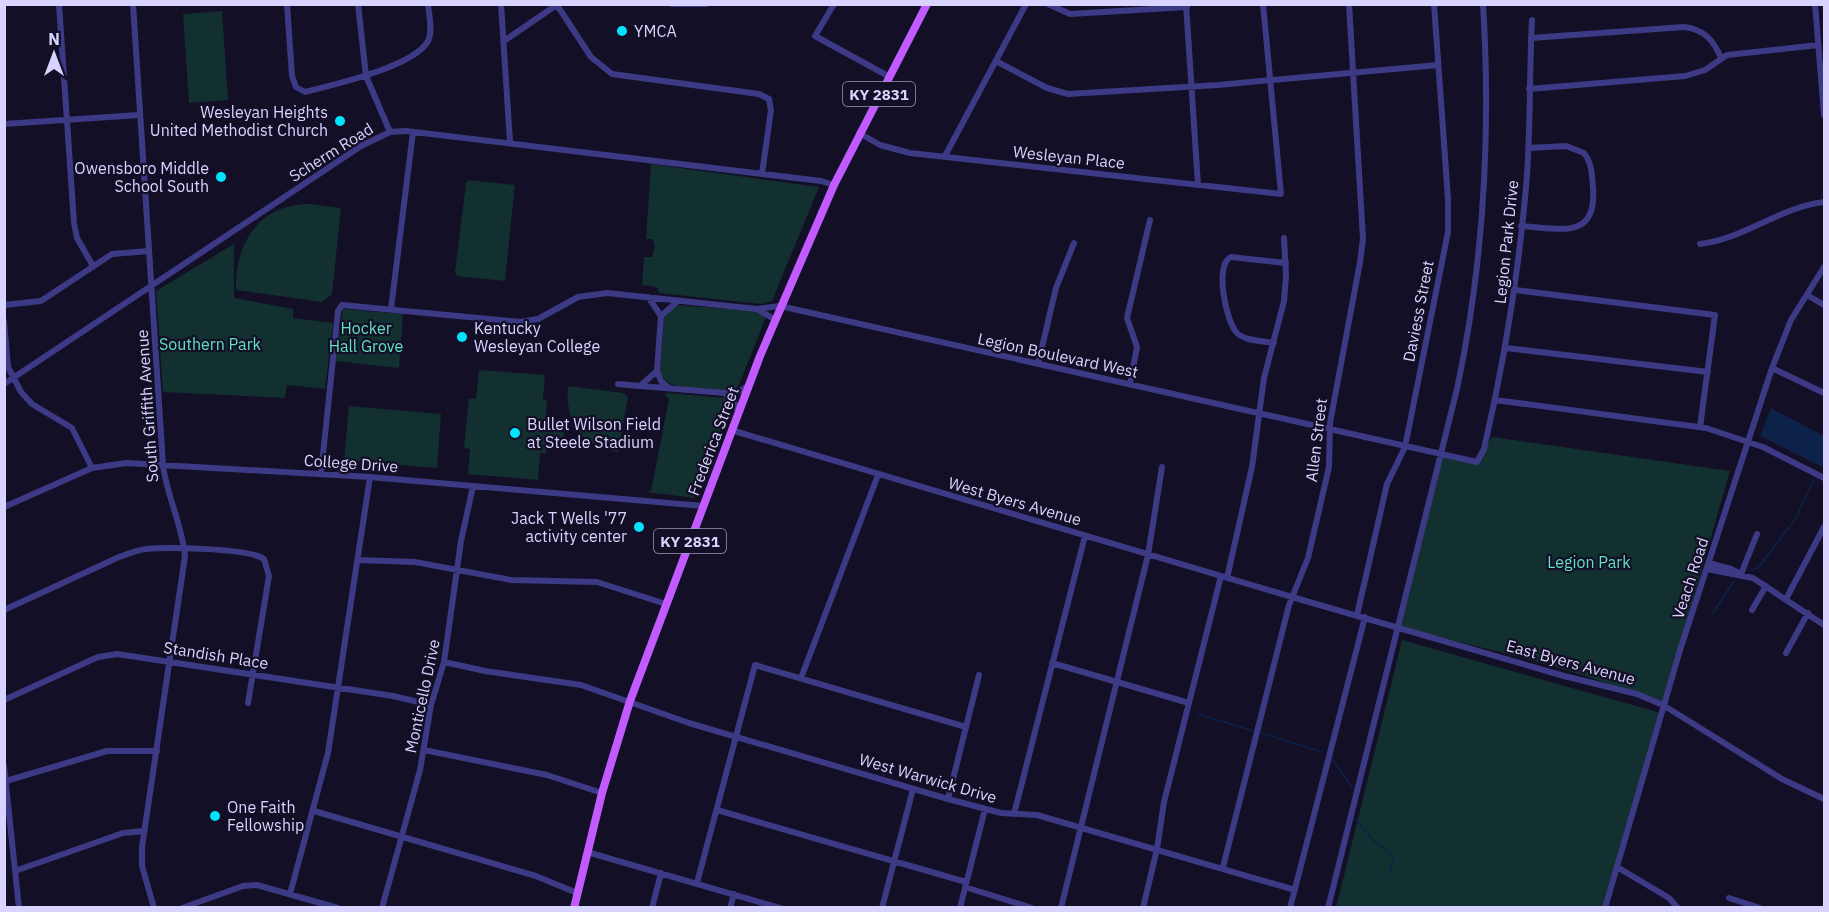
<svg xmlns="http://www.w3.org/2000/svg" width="1829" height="912" viewBox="0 0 1829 912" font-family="'IBM Plex Sans',sans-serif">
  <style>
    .green { fill: #12302f }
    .water { fill: #0c2248 }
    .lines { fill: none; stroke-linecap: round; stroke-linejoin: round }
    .stream { stroke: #0c2248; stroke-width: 1.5 }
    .minor { stroke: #3d3a85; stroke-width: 6 }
    .major { stroke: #c25bff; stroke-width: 8 }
    .poi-dot { fill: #00e5ff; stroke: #130f26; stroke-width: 2 }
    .labels { text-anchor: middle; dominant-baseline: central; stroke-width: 4.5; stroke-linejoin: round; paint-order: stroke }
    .shield { fill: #130f26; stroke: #9e99be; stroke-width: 1.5 }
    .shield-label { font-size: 15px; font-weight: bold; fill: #d9d4ff }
    .poi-label { font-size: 16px; fill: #d9d4ff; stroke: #130f26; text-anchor: start }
    .street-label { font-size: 16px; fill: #d9d4ff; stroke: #130f26 }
    .park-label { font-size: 16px; fill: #5fe0c0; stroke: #130f26 }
  </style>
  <rect width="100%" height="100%" fill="#130f26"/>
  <path class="green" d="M 222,11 L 228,100 L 189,103 L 183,14 Z
    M 651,164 L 819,187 L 772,301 L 761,304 L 659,293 L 657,287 L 642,285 L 644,257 L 652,257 L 655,247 L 653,239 L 646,239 Z
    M 469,180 L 515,185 L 505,281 L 457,276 L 455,272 L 466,183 Z
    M 310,204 L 341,208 L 332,294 L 322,302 L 236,290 C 234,244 260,203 310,204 Z
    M 234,244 L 234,298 L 293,309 L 293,318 L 333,323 L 325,389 L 287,385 L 285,398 L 163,392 L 156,291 Z
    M 676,305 L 757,311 L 766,317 L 738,387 L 731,391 C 710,389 670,394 660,373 L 664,318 Z
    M 343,309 L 403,314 L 399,368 L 335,361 Z
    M 479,370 L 545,375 L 543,400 L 547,401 L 546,415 L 551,416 L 551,419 L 565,420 L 563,446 L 547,445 L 546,453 L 540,453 L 538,480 L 468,474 L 470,449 L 464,448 L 469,398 L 476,399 Z
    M 568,386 L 623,393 L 628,397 L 618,452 C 581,446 565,423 568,386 Z
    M 666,393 L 726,398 L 732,403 L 695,498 L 646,492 L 651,491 L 669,399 L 665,396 Z
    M 349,406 L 441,414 L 437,468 L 344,460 Z
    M 1492,437 L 1730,471 L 1663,705 C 1579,668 1486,649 1397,627 L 1440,454 L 1479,460 Z
    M 1402,640 L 1661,713 L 1608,907 L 1336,908 Z"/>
  <path class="water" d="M 1771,408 L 1824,436 L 1824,468 L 1760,436 Z"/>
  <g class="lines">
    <path class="stream" d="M 1751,570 L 1758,568 L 1796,518 L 1813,481
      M 1713,613 L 1734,581
      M 1198,714 L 1253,731
      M 1261,733 L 1322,752
      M 1332,759 L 1352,787
      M 1355,819 L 1375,842 L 1393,855 L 1390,875"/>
    <path class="minor" d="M 59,4 L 74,223 L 77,238 L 93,266
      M 133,4 L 163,465 C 167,497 182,524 185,556 L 142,847 L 142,866 L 154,908
      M 287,4 L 292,76 L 296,87 L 305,92 C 332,85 414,67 428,41 C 433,32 429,15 428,4
      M 358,4 L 366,76 L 390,132
      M 501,4 L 510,142
      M 672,4 L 706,4
      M 834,4 L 815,36 L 888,76
      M 1048,4 L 1070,14 L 1187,7
      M 1186,4 L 1198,185
      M 1815,4 L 1824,115
      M 557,5 L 591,57 L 612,74 L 759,94 L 769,99 L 771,110 L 762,174
      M 1531,38 L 1684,27 C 1704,29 1714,41 1721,58
      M 504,41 L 558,4
      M 996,61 L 1047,88 L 1068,94 L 1218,85 L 1438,65
      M 1529,89 L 1685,76 L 1705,70 L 1727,55 L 1818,45
      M 4,124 L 139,115
      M 859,133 L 880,145 L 910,153 L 1281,194 L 1263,4
      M 945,156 L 1026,4
      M 1521,226 C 1559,228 1597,241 1593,188 C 1592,175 1592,163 1584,153 L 1566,146 L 1528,148
      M 1700,244 C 1744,239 1780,207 1824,202
      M 1515,290 L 1715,315 L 1700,427
      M 1807,295 L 1824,305
      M 4,305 L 41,301 L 112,254 L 149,251
      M 391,309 L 413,132
      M 757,309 L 774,319
      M 661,316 L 678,301
      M 4,321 L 8,367 L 21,392 L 32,404 L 72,428 L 92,468
      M 1274,343 C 1263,341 1245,341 1237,333 C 1226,322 1214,264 1231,257 L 1286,263
      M 1506,348 L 1708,372
      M 1038,364 L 1056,288 L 1074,243
      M 1772,368 L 1824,393
      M 657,371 L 661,381 L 669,388
      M 4,384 L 361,146 L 390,132 L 406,131 L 821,181 L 834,185
      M 618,384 L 640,386 L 657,371 L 661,316 L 648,297
      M 1130,384 L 1137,347 L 1127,318 L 1150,220
      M 641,386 L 724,393 L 734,401 L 738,411
      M 724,393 L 736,393 L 748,386
      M 1495,400 L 1706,428 L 1763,447 L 1824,478
      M 731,430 L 1292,597 L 1564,676 L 1637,694 L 1663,705 L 1782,779 L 1824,799
      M 321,474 L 338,311 L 342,305 L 520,322 L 538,319 L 578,297 L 607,293 L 757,309 L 780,306 L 1477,462 L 1484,449 C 1504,363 1518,277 1526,188 C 1531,132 1529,76 1532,20
      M 4,507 L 92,468 L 126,463 L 370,477 L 703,506
      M 358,560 L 415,562 L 511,580 L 597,582 L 666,604
      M 1709,563 L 1731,569 L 1741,574 L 1757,534
      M 1707,569 L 1753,578 L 1824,625
      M 1227,578 L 1252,467 L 1264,378 L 1284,301 L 1286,275 L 1284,238
      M 1786,599 L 1824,527
      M 4,610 L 119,557 C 128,554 137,550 146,549 C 167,547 249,548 264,559 L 269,576 L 248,703
      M 1752,610 L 1766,586
      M 1357,615 L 1387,484 L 1405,447 L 1448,232 L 1448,199 L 1434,4
      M 1786,653 L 1808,613
      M 444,662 L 485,671 L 581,685 L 689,723 L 948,799 L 1001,813 L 1037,815 L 1295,890
      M 1052,663 L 1189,703
      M 801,678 L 878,475
      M 4,700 L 98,657 L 117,654 L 393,696 L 431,705
      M 424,750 L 547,775 L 602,793
      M 4,766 L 19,908
      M 6,781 L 107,751 L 157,751
      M 948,799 L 979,675
      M 717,810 L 966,882
      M 314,811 L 536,876 L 577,893
      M 1014,814 L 1085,536
      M 587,852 L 780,908
      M 1223,867 L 1289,605 L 1308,558 L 1329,467 L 1330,423 L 1360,262 L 1363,239 L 1349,4
      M 1617,867 L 1669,898 L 1678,908
      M 15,871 L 123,833 L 144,831
      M 697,883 L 755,665 L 966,727
      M 965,887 L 1032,908
      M 290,894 L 328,753 L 370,477
      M 1729,898 L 1760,908
      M 182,908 L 243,886 L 257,885 L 338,908
      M 382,908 L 420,770 L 431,705 L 444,662 L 461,541 L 473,486
      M 652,908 L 661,873
      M 730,908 L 734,894
      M 882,908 L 913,789
      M 960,908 L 985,809
      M 1061,908 L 1148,555 L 1162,467
      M 1143,908 L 1157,849 L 1164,802 L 1221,576
      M 1290,908 L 1365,617
      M 1328,908 L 1457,389 C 1484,262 1491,133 1483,4
      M 1605,908 L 1680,650 L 1772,368 L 1791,320 L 1824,267"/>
    <path class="major" d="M 574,908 L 602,793 L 630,701 L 760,356 L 834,185 L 927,4"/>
  </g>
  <g class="poi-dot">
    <circle cx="622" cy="31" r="6"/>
    <circle cx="340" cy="121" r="6"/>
    <circle cx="221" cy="177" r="6"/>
    <circle cx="462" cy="337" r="6"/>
    <circle cx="515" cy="433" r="6"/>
    <circle cx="639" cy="527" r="6"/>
    <circle cx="215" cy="816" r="6"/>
  </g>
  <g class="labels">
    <g class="shield">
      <rect x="843" y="82" width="72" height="24" rx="4.5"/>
      <rect x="654" y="529" width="72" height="24" rx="4.5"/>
    </g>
    <g class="shield-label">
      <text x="879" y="94">KY 2831</text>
      <text x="690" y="541">KY 2831</text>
    </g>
    <g class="poi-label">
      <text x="634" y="31">YMCA</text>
      <text x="328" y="112" text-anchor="end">Wesleyan Heights<tspan x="328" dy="18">United Methodist Church</tspan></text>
      <text x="209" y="168" text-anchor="end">Owensboro Middle<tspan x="209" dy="18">School South</tspan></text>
      <text x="474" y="328">Kentucky<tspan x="474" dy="18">Wesleyan College</tspan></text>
      <text x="527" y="424">Bullet Wilson Field<tspan x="527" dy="18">at Steele Stadium</tspan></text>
      <text x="627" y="518" text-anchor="end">Jack T Wells '77<tspan x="627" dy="18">activity center</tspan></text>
      <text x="227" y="807">One Faith<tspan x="227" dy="18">Fellowship</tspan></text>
    </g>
    <g class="street-label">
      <text transform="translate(331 152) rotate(-32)">Scherm Road</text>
      <text transform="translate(1069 157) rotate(6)">Wesleyan Place</text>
      <text transform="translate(1506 242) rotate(-84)">Legion Park Drive</text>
      <text transform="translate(1418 311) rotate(-79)">Daviess Street</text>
      <text transform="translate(1058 355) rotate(12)">Legion Boulevard West</text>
      <text transform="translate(147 406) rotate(-94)">South Griffith Avenue</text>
      <text transform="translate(1316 440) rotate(-83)">Allen Street</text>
      <text transform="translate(713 441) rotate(-69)">Frederica Street</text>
      <text transform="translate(351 463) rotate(4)">College Drive</text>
      <text transform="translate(1015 501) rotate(16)">West Byers Avenue</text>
      <text transform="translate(1690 578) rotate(-72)">Veach Road</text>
      <text transform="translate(216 655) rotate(9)">Standish Place</text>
      <text transform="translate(1571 662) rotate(15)">East Byers Avenue</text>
      <text transform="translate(422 696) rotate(-78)">Monticello Drive</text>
      <text transform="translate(928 778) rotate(16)">West Warwick Drive</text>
    </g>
    <g class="park-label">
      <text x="366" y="328">Hocker<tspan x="366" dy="18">Hall Grove</tspan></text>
      <text x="210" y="344">Southern Park</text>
      <text x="1589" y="562">Legion Park</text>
    </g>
  </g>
  <rect width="1829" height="912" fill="none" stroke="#d9d4ff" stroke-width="12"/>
  <g transform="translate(54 54)" stroke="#130f26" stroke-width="4.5" paint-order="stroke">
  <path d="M0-4.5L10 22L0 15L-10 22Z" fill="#d9d4ff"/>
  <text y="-9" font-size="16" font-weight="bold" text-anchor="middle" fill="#d9d4ff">N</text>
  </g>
</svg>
